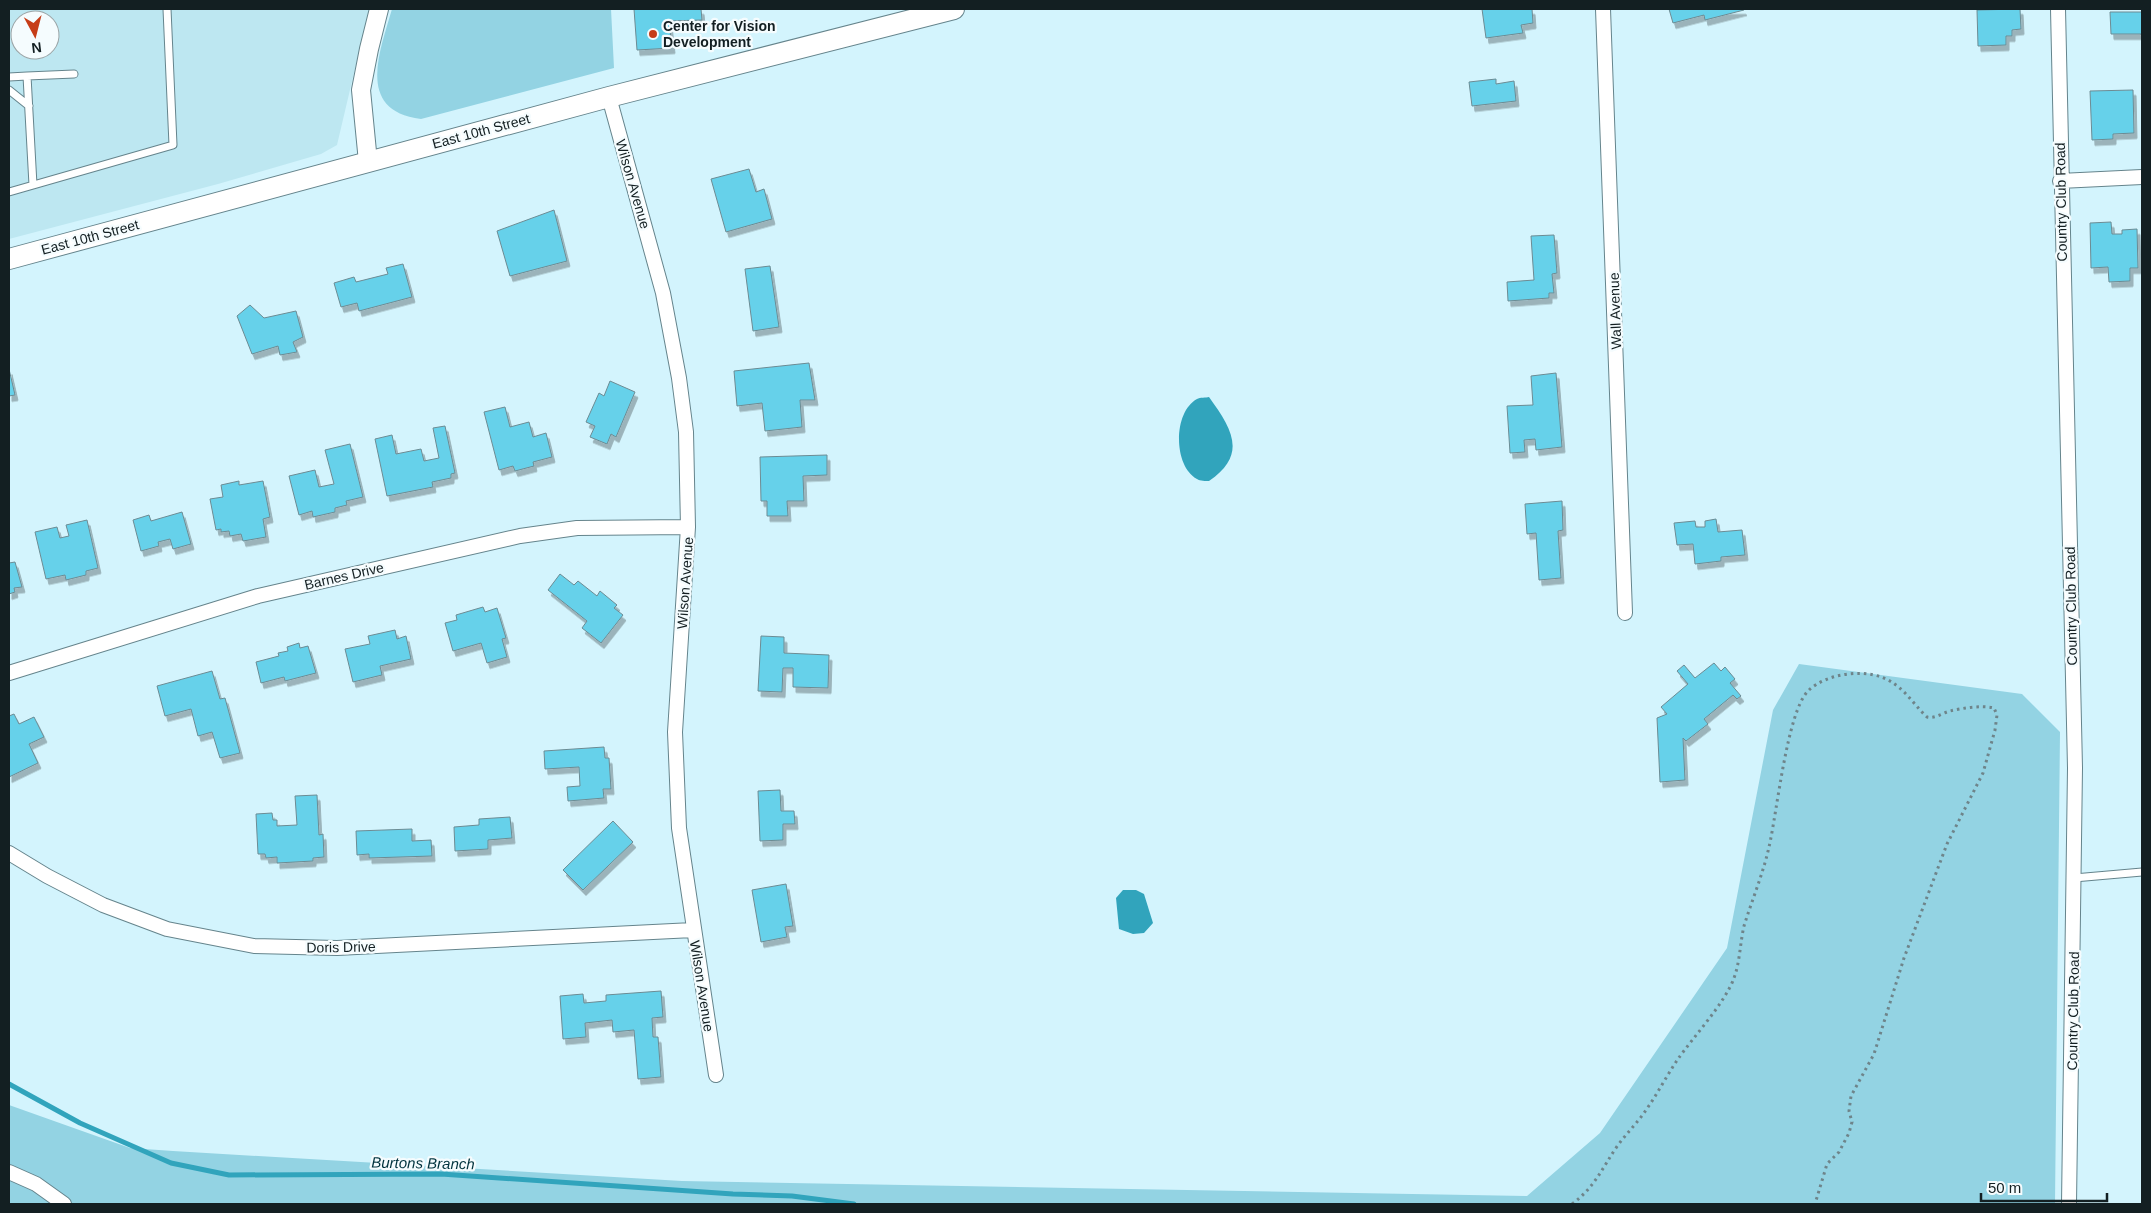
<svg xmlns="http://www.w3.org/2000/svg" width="2151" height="1213" viewBox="0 0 2151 1213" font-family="Helvetica,sans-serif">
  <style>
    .built { fill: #bde7f1; fill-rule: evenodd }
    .green { fill: #93d3e3 }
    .water { fill: #31a4bc }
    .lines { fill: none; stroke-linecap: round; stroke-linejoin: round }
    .stream { stroke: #31a4bc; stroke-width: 5 }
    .building { fill: #66d1ea; stroke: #6c8b93; filter: url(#shadow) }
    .service-casing { stroke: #65848c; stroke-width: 9 }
    .minor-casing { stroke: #65848c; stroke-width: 16 }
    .tertiary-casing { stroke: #65848c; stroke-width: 20 }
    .secondary-casing { stroke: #65848c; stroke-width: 22 }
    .path { stroke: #6e848a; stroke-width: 3; stroke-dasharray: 2.5 4; stroke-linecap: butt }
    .service { stroke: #fff; stroke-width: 7 }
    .minor { stroke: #fff; stroke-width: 14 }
    .tertiary { stroke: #fff; stroke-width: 18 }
    .secondary { stroke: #fff; stroke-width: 20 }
    .poi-dot { fill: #c63d18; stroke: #f5fcfe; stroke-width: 2 }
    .labels { text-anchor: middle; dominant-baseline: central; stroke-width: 4.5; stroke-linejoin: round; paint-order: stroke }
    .poi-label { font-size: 14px; font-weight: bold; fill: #131f22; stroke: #f5fcfe; text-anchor: start }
    .street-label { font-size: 14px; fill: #131f22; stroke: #f5fcfe }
    .water-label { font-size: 15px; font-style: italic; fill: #00333e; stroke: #f5fcfe }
  </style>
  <defs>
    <filter id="shadow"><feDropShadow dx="3" dy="5.5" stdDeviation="0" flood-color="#0004"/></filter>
  </defs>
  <rect width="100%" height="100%" fill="#d3f4fd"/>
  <path class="built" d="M 9,9 L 369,9 L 337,145 L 321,154 L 218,184 L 9,239 ZM 20,20 L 50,20 L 50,50 L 20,50 Z"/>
  <path class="green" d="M 392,9 L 611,9 L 614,68 L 421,119 C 355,111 380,51 392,9 Z
    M 1799,664 L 2022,694 L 2060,732 L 2055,1204 L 9,1204 L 9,1105 L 130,1148 L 173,1151 L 682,1181 L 1527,1196 L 1600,1133 L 1727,948 L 1773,710 Z"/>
  <path class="water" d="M 1209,397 C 1232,429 1248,454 1209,481 C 1206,481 1200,481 1197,479 C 1173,466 1173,412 1197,399 C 1200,397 1206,398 1209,397 Z
    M 1123,890 L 1136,890 L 1144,894 L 1153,923 L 1144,933 L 1133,934 L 1119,929 L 1116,898 Z"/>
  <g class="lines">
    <path class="stream" d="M 9,1084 L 80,1123 L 171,1163 L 229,1175 L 441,1174 L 733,1194 L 792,1196 L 854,1204"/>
  </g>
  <path class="building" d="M 634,9 L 701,9 L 702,20 L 669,21 L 672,48 L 637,50 Z
    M 1482,9 L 1532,9 L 1533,23 L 1521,25 L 1523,33 L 1486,38 Z
    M 1669,9 L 1743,9 L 1744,10 L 1705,20 L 1704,15 L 1673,23 Z
    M 2020,9 L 2021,29 L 2012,30 L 2012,36 L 2006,36 L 2006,45 L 1978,46 L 1977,10 Z
    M 2110,12 L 2142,12 L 2142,38 L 2141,34 L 2111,34 Z
    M 1496,79 L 1496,84 L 1514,81 L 1516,101 L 1472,106 L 1469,82 Z
    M 2133,90 L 2134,133 L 2113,134 L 2113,139 L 2092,140 L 2090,91 Z
    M 749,169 L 756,192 L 764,189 L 772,219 L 726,232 L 711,179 Z
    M 554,210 L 567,261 L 510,276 L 497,231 Z
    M 2111,222 L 2112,234 L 2122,234 L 2122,230 L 2137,229 L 2138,268 L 2130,268 L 2130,281 L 2109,282 L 2108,267 L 2091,268 L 2090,223 Z
    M 1554,235 L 1557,273 L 1552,274 L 1554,293 L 1549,293 L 1549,298 L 1508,301 L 1507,282 L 1534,280 L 1531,236 Z
    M 403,264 L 412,297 L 359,311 L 357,303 L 341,307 L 334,283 L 354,277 L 356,282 L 388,274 L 386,268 Z
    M 770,266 L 779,327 L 753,331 L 745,269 Z
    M 250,305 L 264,318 L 296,311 L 303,337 L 293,342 L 297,352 L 280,355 L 278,346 L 252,354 L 237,316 Z
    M 809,363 L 815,400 L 800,400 L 802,427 L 765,431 L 762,403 L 737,406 L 734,371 Z
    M 9,369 L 15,395 L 9,396 Z
    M 1556,373 L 1562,447 L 1536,450 L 1535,439 L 1524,440 L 1525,452 L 1510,453 L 1507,406 L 1533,405 L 1531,376 Z
    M 610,381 L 635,392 L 616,437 L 611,434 L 607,444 L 590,437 L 595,426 L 586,422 L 599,393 L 604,396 Z
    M 505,407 L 510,427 L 529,422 L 533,437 L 546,433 L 552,457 L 533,462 L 534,466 L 515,471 L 513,466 L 499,470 L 484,412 Z
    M 445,426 L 455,473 L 451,474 L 451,478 L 432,482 L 433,487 L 387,496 L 375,439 L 392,435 L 396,454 L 421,449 L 424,461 L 439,458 L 433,428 Z
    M 350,444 L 363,497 L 346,501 L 347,505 L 335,508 L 335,512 L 313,517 L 312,511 L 299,515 L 289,476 L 315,470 L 319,487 L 334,484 L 325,450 Z
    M 827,455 L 827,475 L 803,476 L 804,501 L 787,501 L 788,516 L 767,516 L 767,501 L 761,501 L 760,457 Z
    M 239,481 L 239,485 L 263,481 L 270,517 L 263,519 L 266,537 L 243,541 L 241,534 L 230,536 L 229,531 L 221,532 L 221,529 L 216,530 L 210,499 L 223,497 L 221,485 Z
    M 1562,501 L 1563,530 L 1558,531 L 1561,578 L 1539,580 L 1536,533 L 1527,534 L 1525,504 Z
    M 182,512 L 191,544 L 173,549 L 170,539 L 158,542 L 159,546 L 141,551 L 133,520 L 149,515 L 151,521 Z
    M 1716,519 L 1718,532 L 1742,530 L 1745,555 L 1721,557 L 1721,561 L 1695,564 L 1693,544 L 1677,545 L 1674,523 L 1695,521 L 1696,527 L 1705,527 L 1705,521 Z
    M 87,520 L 98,568 L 86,571 L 86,575 L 66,580 L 65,575 L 46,579 L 35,532 L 57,527 L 60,538 L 69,536 L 66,525 Z
    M 15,562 L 22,587 L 14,588 L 15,592 L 9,594 L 9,563 Z
    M 560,574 L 574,585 L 578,581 L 597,596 L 600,591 L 617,605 L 614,608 L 623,615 L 601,643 L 582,628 L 587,621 L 548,590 Z
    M 483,607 L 485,612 L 497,608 L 506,638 L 502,639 L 507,657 L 487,663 L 481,643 L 453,651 L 445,623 L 457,620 L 456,615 Z
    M 395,630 L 397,639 L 406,636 L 411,659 L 380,666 L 382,675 L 353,682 L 345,649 L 370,644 L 368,636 Z
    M 761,636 L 784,637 L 784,653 L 829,655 L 828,688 L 793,687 L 793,668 L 783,668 L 782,692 L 758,691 Z
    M 299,643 L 300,648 L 308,646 L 316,673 L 285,681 L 284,677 L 261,683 L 256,662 L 279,656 L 278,653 L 288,651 L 287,647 Z
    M 1714,663 L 1721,671 L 1725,667 L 1735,679 L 1730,683 L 1741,696 L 1737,699 L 1733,695 L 1704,719 L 1708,724 L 1686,741 L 1683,738 L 1685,780 L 1660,782 L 1657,718 L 1667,714 L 1661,707 L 1688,684 L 1677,671 L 1684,665 L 1695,678 Z
    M 212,671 L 220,699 L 225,698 L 240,753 L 220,758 L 212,732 L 198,736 L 191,709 L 165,716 L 157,686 Z
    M 14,714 L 19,724 L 34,717 L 44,737 L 29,744 L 38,763 L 9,777 L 9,716 Z
    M 604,747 L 605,758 L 609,758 L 611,789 L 603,789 L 604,798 L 568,801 L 567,787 L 580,786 L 579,767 L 545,769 L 544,751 Z
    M 780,790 L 781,811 L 794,811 L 795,824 L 783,824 L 783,840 L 760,841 L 758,791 Z
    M 317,795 L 319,835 L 323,834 L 324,857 L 313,858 L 313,861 L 277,863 L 277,857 L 266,858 L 265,854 L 258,854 L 256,814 L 272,813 L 273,820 L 277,820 L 277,826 L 297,825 L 295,796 Z
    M 510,817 L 512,838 L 488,840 L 488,849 L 455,851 L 454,827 L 479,825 L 479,819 Z
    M 613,821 L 633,842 L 583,890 L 563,870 Z
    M 412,829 L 412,841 L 431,840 L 432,856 L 369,858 L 369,854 L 357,855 L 356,831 Z
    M 786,884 L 793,926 L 785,927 L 787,937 L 761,942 L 752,890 Z
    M 661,991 L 663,1017 L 652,1018 L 653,1037 L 658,1037 L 661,1077 L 638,1079 L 634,1030 L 613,1032 L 612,1020 L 585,1023 L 586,1037 L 563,1039 L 560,996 L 583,994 L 584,1003 L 606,1001 L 606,995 Z"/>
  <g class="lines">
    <defs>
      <path id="service" d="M 27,76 L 74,74
        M 9,77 L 27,76 L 33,185
        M 9,90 L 29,106
        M 9,192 L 173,145 L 167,9
        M 2074,878 L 2142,872"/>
      <path id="minor" d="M 1603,9 L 1625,613
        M 2058,9 L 2075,768 L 2069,1204
        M 609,97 L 663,293 L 679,378 L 686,432 L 688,527 L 675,732 L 679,828 L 716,1075
        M 2060,181 L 2142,177
        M 9,673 L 258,596 L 520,536 L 577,528 L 688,527
        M 9,853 L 47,876 L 103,905 L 167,929 L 254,946 L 337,948 L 693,930
        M 9,1172 L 36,1184 L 64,1204"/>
      <path id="tertiary" d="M 368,162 L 361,90 L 369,49 L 379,9"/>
      <path id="secondary" d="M 9,259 L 609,97 L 954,9"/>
    </defs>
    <use href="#service" class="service-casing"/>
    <use href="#minor" class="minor-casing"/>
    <use href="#tertiary" class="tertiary-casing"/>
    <use href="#secondary" class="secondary-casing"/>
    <path class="path" d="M 1572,1204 C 1596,1186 1602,1168 1618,1145 C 1627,1133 1638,1122 1646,1110 C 1658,1093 1667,1075 1678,1059 C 1694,1036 1725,1003 1734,978 C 1740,962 1740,943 1744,926 C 1752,900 1763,874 1769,847 C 1777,813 1787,712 1808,691 C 1827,672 1871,667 1893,683 C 1907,692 1915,706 1927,717 C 1935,719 1942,713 1950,711 C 1963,708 1981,705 1994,708 L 1997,715 L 1995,730 L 1983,773 L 1947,844 L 1904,958 L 1874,1054 L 1851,1096 L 1849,1111 L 1852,1122 L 1849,1133 L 1839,1152 L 1827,1164 L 1815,1204"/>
    <use href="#service" class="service"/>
    <use href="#minor" class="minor"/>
    <use href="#tertiary" class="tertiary"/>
    <use href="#secondary" class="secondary"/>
  </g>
  <circle class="poi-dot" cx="653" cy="34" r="5"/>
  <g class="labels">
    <g class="poi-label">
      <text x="663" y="26">Center for Vision<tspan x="663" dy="16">Development</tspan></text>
    </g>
    <g class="street-label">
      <text transform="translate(481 131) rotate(-15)">East 10th Street</text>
      <text transform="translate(633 184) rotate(74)">Wilson Avenue</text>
      <text transform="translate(2061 202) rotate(-91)">Country Club Road</text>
      <text transform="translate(90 237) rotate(-15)">East 10th Street</text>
      <text transform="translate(1615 311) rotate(-92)">Wall Avenue</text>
      <text transform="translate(344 576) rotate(-13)">Barnes Drive</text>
      <text transform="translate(685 583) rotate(-86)">Wilson Avenue</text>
      <text transform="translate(2071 606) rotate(-91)">Country Club Road</text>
      <text transform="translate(341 947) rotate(-1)">Doris Drive</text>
      <text transform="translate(702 986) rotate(81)">Wilson Avenue</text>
      <text transform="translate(2073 1011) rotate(-89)">Country Club Road</text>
    </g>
    <g class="water-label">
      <text transform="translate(423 1163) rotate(1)">Burtons Branch</text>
    </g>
  </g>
  <rect width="2151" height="1213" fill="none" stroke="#131f22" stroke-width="20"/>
  <g transform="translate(35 35) rotate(173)"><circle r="24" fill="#f5fcfe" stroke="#9ba4a6"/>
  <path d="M0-4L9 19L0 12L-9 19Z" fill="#c63d18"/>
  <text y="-8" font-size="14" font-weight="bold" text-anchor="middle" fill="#131f22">N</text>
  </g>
  <path d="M1981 1193v8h126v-8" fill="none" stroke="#131f22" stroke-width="2.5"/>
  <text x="1988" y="1193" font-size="15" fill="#131f22" stroke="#f5fcfe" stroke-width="4" paint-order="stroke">50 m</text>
</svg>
